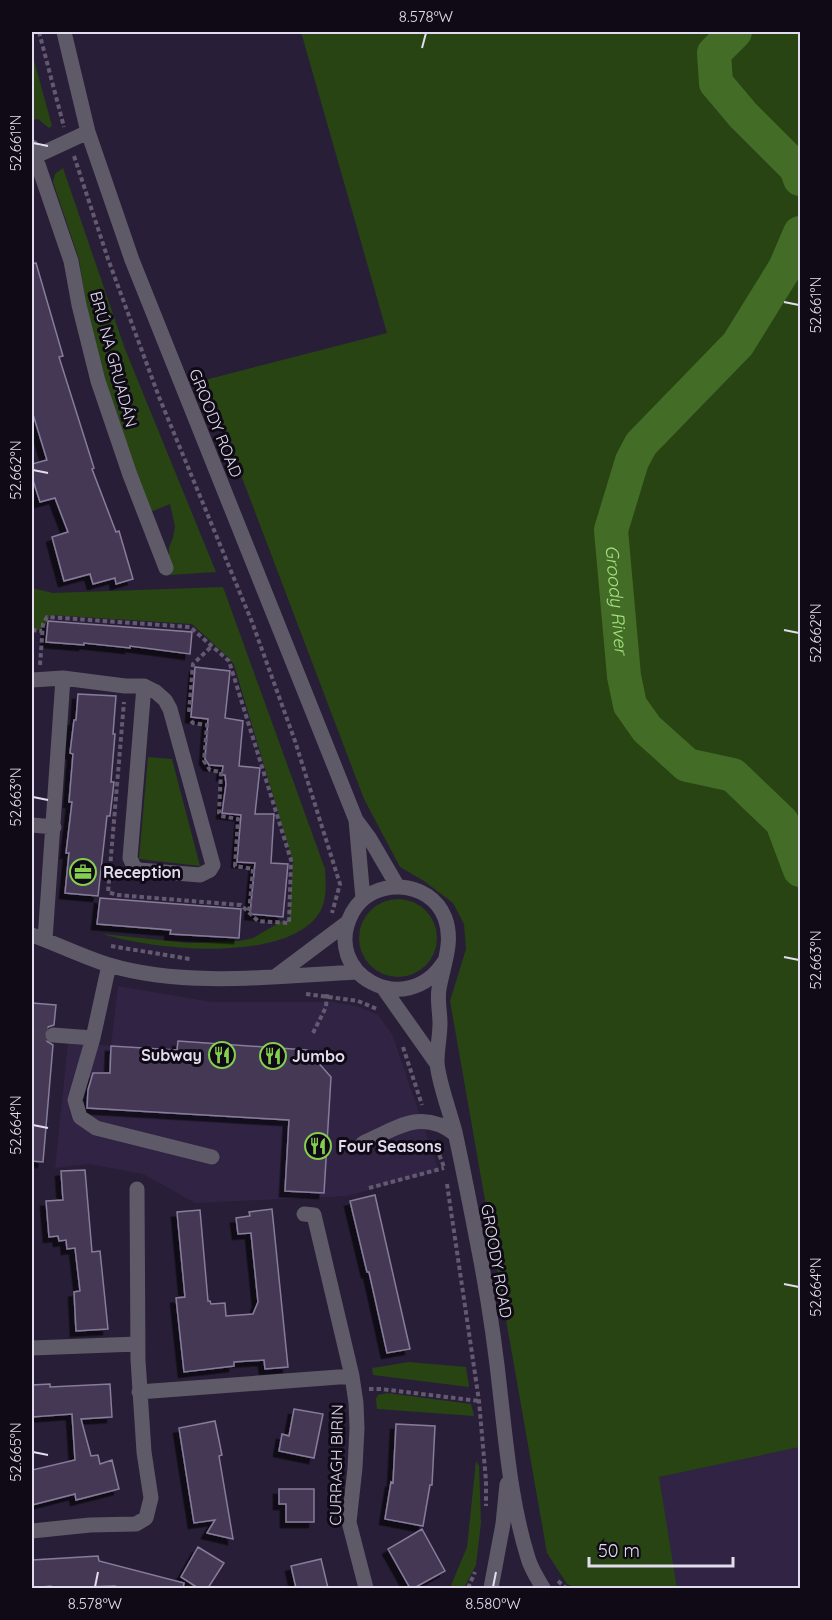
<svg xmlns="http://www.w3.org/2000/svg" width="832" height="1620" viewBox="0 0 832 1620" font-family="Quicksand,sans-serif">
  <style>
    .built { fill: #302343 }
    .green { fill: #284413 }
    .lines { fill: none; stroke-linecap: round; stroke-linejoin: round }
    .river { stroke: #436d26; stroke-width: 34 }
    .building { fill: #443955; stroke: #877c9b; stroke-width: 1.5; filter: url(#shadow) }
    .minor-tunnel { stroke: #443b52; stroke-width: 15; stroke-dasharray: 15 8; stroke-linecap: butt }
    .path { stroke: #635a71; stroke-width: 4; stroke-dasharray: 4.5 3; stroke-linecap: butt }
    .minor { stroke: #5e5a67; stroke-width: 15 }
    .ticks { fill: none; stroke: #e2ddee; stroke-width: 2 }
    .labels { text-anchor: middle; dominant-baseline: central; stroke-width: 6; stroke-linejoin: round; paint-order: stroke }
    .street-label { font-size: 16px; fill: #e2ddee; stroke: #0f0a16 }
    .poi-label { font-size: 16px; font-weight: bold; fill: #e2ddee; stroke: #0f0a16; text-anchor: start }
    .water-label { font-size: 18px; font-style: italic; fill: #a4e07f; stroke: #0f0a16 }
    .neatline { fill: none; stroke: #e2ddee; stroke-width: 2 }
    .ticks-label { font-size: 15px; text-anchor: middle; fill: #e2ddee }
  </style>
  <defs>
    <filter id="shadow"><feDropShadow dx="-5.5" dy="5.5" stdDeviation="0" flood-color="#0009"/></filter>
  </defs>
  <rect width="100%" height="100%" fill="#281e37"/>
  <path class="built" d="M 118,986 L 211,1002 L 333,1002 L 357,1006 L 378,1015 L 392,1034 L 439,1171 L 347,1196 L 195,1203 L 143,1174 L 89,1164 L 55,1168 L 68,1042 L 111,1046 Z
    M 800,1447 L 800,1588 L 677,1588 L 658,1477 Z"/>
  <path class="green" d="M 301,32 L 800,32 L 800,1447 L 659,1477 L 677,1588 L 576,1588 L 567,1584 L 547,1553 L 450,1001 L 466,949 L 464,924 L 453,903 L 424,881 L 400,867 L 364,799 L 205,380 L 387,333 Z
    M 32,53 L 52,126 L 49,128 L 38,119 L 32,120 Z
    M 63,168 L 125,349 L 216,572 L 169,575 L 169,547 L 173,538 L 175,526 L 170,504 L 153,511 L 149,509 L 112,407 L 87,311 L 79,259 L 53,182 L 55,174 Z
    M 223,587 L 325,869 C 326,883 327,897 321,910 C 291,965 153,950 103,934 L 188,943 L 239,941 L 253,938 L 282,921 L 289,921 L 293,862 L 234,665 L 230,659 L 192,624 L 50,615 L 43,630 L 32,629 L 32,588 L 53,593 Z
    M 148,757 L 172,759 L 200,866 L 139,859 Z
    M359 938a39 39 0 1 1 78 0a39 39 0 1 1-78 0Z
    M 409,1362 L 466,1367 L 469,1387 L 373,1375 L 372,1368 Z
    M 387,1393 L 471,1404 L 474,1416 L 377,1409 L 376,1399 L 378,1395 Z
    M 476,1461 L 479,1466 L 481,1523 L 476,1565 L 464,1588 L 450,1588 L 467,1547 Z"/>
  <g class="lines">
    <g class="river">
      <path d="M 735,32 L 714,53 L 716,83 L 743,115 L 796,168 L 800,179"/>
      <path id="s1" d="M 800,233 L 785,268 L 738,344 L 641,444 L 632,461 L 611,530 L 624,676 L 630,705 L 647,729 L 687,765 L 733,775 L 782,822 L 800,870"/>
    </g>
  </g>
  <path class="building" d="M 36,263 L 63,356 L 59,357 L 94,468 L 92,469 L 116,532 L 119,531 L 133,579 L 116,584 L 115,578 L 93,584 L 90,574 L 64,581 L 52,537 L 68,532 L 55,498 L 40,502 L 32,477 L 32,464 L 47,460 L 32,411 L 32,264 Z
    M 48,621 L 192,632 L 190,654 L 130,646 L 130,648 L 84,643 L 84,645 L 46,642 Z
    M 195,667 L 230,671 L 225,718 L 243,721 L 239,766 L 260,768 L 255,814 L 274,814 L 271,863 L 288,864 L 283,917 L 250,914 L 255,863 L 237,862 L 241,815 L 222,813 L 226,784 L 225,775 L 222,775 L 223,766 L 209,765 L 205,759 L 208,719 L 191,717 Z
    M 78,694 L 116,696 L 113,734 L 115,734 L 111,782 L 114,782 L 110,816 L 107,816 L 98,896 L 65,893 L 69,853 L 66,853 L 72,802 L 69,802 L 73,754 L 70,753 L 74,720 L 76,720 Z
    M 100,898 L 241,909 L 239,938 L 170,934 L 171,930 L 97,924 Z
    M 32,1003 L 56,1005 L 54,1025 L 48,1027 L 43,1034 L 45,1040 L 53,1045 L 43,1162 L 32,1161 Z
    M 178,1041 L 307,1050 L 331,1077 L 324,1193 L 285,1191 L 289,1120 L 87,1108 L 88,1090 L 93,1073 L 110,1073 L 111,1046 L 177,1050 Z
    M 85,1170 L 92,1252 L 100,1251 L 108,1329 L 76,1331 L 74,1292 L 80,1291 L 75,1248 L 67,1249 L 66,1240 L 59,1241 L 58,1236 L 49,1237 L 46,1201 L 63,1200 L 61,1171 Z
    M 375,1195 L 410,1349 L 387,1353 L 369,1272 L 367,1272 L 350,1201 Z
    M 272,1209 L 288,1367 L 265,1369 L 264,1360 L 234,1362 L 234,1366 L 184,1372 L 176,1298 L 185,1297 L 177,1212 L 200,1210 L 208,1301 L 210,1301 L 211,1304 L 225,1303 L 226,1316 L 253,1314 L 258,1302 L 251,1233 L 238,1234 L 236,1218 L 250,1216 L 249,1212 Z
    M 50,1384 L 50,1387 L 110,1384 L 112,1417 L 81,1419 L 91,1456 L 98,1455 L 100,1464 L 112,1460 L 119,1489 L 76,1500 L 75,1494 L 32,1505 L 32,1470 L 75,1460 L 72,1414 L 32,1417 L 32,1385 Z
    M 294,1409 L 323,1414 L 314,1458 L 279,1451 L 282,1434 L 289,1436 Z
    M 215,1421 L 222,1455 L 219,1456 L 233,1539 L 207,1533 L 215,1520 L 194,1523 L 179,1428 Z
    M 396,1424 L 435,1426 L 432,1485 L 430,1485 L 423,1526 L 385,1519 L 391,1482 L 393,1483 Z
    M 279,1489 L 314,1489 L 314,1522 L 286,1522 L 286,1504 L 279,1504 Z
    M 422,1529 L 445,1571 L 414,1588 L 410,1588 L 388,1549 Z
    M 198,1547 L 224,1563 L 208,1588 L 198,1588 L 181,1577 Z
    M 98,1556 L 99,1561 L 184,1583 L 183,1588 L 114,1588 L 115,1586 L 51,1588 L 51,1586 L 32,1588 L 32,1560 Z
    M 321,1559 L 328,1588 L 296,1588 L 291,1566 Z"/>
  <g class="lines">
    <path class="minor-tunnel" d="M 32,1033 L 53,1035"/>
    <path class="path" d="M 39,32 L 64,127
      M 74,156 L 108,259 L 159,397 L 252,622 L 295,741 L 340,884 L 332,913
      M 32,630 L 42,631
      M 40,665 L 43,624 L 47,617 L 190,627 L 229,661 L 291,860 L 289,923 L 258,921 L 241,905 L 117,895 L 108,892 L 124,702
      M 189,712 L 193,664 L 212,646
      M 191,721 L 193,723 L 207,725 L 204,761 L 210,770 L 221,772 L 219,813 L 221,816 L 238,819 L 235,866 L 253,869 L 249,913
      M 111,946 L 190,959
      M 306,994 L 358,1001 L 377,1009
      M 313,1033 L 326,1007 L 327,994
      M 403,1047 L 422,1105
      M 434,1141 L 444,1167
      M 447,1184 L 479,1401 L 486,1481 L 486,1506
      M 369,1188 L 444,1168
      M 369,1389 L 381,1389 L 479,1401
      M 558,1581 L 566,1588
      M 468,1588 L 475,1572"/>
    <path class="minor" d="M 64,32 L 88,132 L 132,260 L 356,820 L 370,839 L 398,887
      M 32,147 L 71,261 L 79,305 L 98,381 L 130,475 L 166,568
      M 32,158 L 88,132
      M 32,680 L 63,678 L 125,686 L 144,686 L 156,692 L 165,700 L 170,709 L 213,865 L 210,870 L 200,875 L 139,870 L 134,867 L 130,858 L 144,686
      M 356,820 L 363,899
      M 32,825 L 54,827
      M 32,935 C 57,944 83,957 109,965 C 186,988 278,976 357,972
      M 45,940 L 63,678
      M 444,962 C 406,1021 320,974 352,913 C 372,876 430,879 445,918 C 454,942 443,965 439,989 C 437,1000 440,1012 440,1023 C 440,1036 437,1049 437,1062 C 438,1081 450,1112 455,1132 C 464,1173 472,1215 480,1256 C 489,1303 496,1352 501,1400 C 507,1453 512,1507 528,1558 C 531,1569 538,1579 543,1588
      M 109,965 L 93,1038 L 75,1100 L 80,1117 L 96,1128 L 212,1157
      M 276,976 L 348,922
      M 384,989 L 437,1064
      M 53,1035 L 93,1038
      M 363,1143 C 397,1128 422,1108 455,1134
      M 32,1348 L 137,1344
      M 352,1376 L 356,1403 L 357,1428 L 355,1468 L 349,1522 L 366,1588
      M 139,1392 L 352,1376 L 314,1215 L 304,1214
      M 32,1531 L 90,1525 L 136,1524 L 146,1518 L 151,1498 L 144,1452 L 138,1360 L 137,1189
      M 491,1588 L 503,1524 L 507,1484"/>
  </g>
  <path class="ticks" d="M 422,48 L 426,33M 33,143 L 48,146M 784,302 L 799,305M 33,470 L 48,473M 784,630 L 799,633M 33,797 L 48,800M 784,957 L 799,960M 33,1125 L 48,1128M 784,1284 L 799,1287M 33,1452 L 48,1455M 95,1587 L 98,1572M 493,1587 L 496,1572"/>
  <defs>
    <symbol id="office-ring" viewBox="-11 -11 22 22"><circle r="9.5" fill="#0f0a16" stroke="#84d04e" stroke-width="1.5"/><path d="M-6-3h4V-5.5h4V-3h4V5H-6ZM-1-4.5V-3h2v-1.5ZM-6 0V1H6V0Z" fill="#84d04e"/></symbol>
    <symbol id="restaurant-ring" viewBox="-11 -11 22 22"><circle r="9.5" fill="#0f0a16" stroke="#84d04e" stroke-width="1.5"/><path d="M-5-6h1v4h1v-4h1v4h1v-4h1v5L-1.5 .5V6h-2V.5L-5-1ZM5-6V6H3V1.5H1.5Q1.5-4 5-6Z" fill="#84d04e"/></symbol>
  </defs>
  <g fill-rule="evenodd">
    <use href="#office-ring" x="68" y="857" width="30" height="30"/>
    <use href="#restaurant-ring" x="207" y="1040" width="30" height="30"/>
    <use href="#restaurant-ring" x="258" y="1041" width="30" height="30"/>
    <use href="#restaurant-ring" x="303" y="1131" width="30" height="30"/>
  </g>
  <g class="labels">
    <g class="street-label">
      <text transform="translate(114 359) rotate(75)">BRÚ NA GRUADÁN</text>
      <text transform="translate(216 423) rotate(68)">GROODY ROAD</text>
      <text transform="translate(497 1261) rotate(80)">GROODY ROAD</text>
      <text transform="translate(336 1465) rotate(-89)">CURRAGH BIRIN</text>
    </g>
    <g class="poi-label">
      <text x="103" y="872">Reception</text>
      <text x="202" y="1055" text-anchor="end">Subway</text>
      <text x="292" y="1056">Jumbo</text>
      <text x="338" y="1146">Four Seasons</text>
    </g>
    <g class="water-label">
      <text stroke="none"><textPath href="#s1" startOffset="428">Groody River</textPath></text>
    </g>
  </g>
  <rect width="832" height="1620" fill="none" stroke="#0f0a16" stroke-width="66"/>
  <path d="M589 1557v9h144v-9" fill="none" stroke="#e2ddee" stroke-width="3"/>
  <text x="598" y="1557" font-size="18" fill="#e2ddee" stroke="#0f0a16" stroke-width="4.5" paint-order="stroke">50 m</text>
  <rect x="33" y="33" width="766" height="1554" class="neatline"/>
  <g class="ticks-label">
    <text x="426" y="22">8.578°W</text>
    <text transform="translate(16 143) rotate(-90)" y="5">52.661°N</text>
    <text transform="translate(816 305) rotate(-90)" y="5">52.661°N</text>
    <text transform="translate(16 470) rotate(-90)" y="5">52.662°N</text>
    <text transform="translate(816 633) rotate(-90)" y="5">52.662°N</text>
    <text transform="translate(16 797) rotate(-90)" y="5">52.663°N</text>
    <text transform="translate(816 960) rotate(-90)" y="5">52.663°N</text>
    <text transform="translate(16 1125) rotate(-90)" y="5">52.664°N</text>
    <text transform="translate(816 1287) rotate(-90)" y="5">52.664°N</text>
    <text transform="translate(16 1452) rotate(-90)" y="5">52.665°N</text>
    <text x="95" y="1609">8.578°W</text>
    <text x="493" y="1609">8.580°W</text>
  </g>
</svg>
